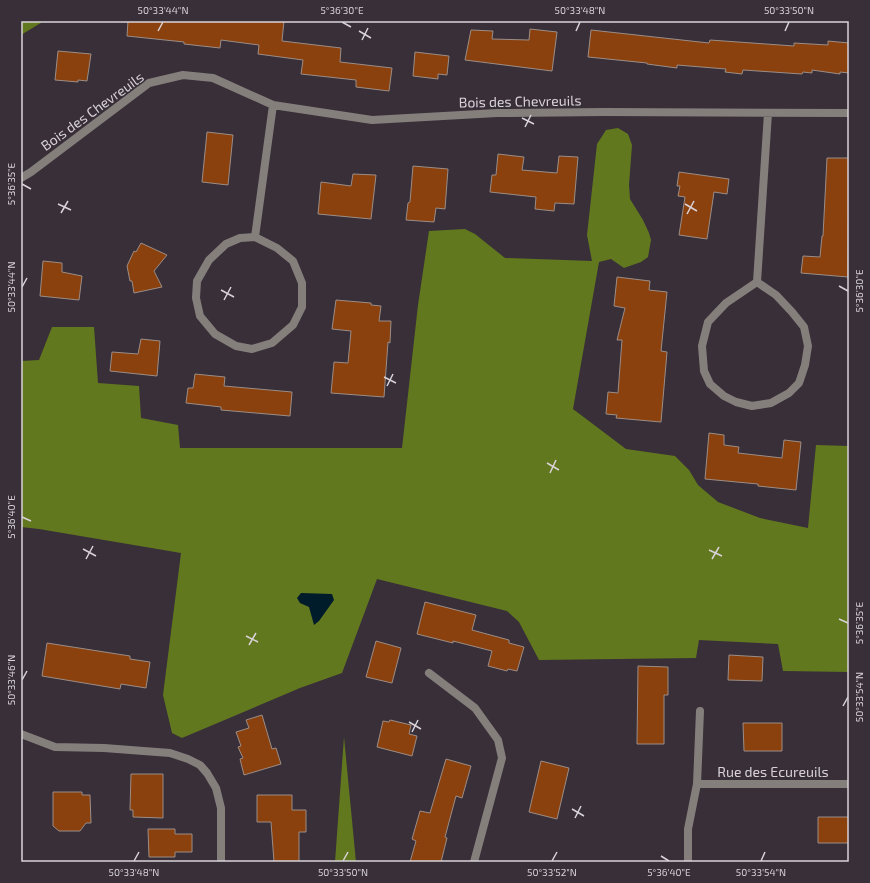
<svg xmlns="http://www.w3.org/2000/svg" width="870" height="883" viewBox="0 0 870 883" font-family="'Exo 2',sans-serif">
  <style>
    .forest { fill: #62781e }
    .water { fill: #001c2a }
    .building { fill: #8b410d; stroke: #9c8d86 }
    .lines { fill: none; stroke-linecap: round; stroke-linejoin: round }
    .street { stroke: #857f7c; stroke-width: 8 }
    .ticks { fill: none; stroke: #d9d3d9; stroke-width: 1.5 }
    .labels { text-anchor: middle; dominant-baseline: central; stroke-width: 3; stroke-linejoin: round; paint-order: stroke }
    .street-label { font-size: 14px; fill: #d9d3d9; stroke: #382f39 }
    .neatline { fill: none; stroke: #d9d3d9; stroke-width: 1.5 }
    .ticks-label { font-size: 10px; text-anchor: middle; fill: #d9d3d9 }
  </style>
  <rect width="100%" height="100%" fill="#382f39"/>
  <path class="forest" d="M 21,21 L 44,21 L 21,35 Z
    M 618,128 L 628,134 L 632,145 L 629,185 L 630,199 L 643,220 L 649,233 L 651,240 L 648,257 L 641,262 L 624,268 L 611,259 L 599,262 L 573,409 L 626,449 L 675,456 L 689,470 L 698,485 L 718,502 L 760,518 L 808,528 L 816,445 L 849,446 L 849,672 L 783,671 L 778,644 L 699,640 L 696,658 L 539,660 L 519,622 L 507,611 L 377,579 L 342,673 L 300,688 L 182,738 L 172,733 L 163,695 L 181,553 L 39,529 L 21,527 L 21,361 L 39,360 L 52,327 L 94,327 L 98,383 L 139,386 L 141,418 L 178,425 L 180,448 L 402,448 L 418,305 L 429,231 L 465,229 L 475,234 L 505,258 L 592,261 L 587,235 L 597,144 L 606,130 Z
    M 344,737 L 356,862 L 335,862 Z"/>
  <path class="water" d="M 301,593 L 332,594 L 334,600 L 319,621 L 314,625 L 309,607 L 300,603 L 297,598 Z"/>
  <path class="building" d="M 128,21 L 284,21 L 282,41 L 341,48 L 340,62 L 392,68 L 389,91 L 356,87 L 356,80 L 301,74 L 303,60 L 258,54 L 259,45 L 221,40 L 220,48 L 184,44 L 184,42 L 127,36 Z
    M 530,29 L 557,32 L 552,71 L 465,60 L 471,30 L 493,31 L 492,39 L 529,40 Z
    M 591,30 L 709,43 L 710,40 L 794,46 L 794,43 L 828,45 L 828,41 L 849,43 L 849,73 L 840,72 L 840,74 L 812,70 L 812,73 L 803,72 L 802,74 L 743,70 L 742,74 L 725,72 L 726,69 L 677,65 L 677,68 L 647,64 L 647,63 L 588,57 Z
    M 58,51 L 91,54 L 87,81 L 78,80 L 78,82 L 55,80 Z
    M 415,52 L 449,56 L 447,75 L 438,74 L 438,79 L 413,76 Z
    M 207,132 L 233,135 L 228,185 L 202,182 Z
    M 498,154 L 524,157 L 522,170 L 557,173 L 559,156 L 578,157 L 574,204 L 555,203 L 554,211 L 535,209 L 536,197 L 490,192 L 492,175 L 496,175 Z
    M 827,158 L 849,158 L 848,277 L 801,273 L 803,256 L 820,257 L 822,236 L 823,236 Z
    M 413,166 L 448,169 L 445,209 L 436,208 L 434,222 L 406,220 L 408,203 L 410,202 Z
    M 679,172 L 729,179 L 727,194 L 714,192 L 707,239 L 679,235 L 685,197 L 678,196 L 680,186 L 677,186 Z
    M 353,174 L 376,175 L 371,219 L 318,214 L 321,182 L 351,186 Z
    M 141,243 L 167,255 L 154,271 L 162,287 L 134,293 L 132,281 L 130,281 L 127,266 L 134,251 L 136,252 Z
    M 43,261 L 62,263 L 62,272 L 82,276 L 79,300 L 40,296 Z
    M 617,277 L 650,281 L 649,290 L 667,292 L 661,351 L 667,352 L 661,422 L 616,418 L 617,415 L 606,414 L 608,392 L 618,393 L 622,340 L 617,340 L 625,308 L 614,306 Z
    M 336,300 L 371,303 L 371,305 L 381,306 L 379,321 L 391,321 L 390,343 L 388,342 L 384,397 L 331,393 L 334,362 L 348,363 L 351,331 L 332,329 Z
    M 141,339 L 160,341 L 157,376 L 110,371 L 112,352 L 138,354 Z
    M 195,374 L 225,377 L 224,386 L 292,392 L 290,416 L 221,410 L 221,407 L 186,403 L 188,388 L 193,388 Z
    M 709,433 L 724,435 L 724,445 L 739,447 L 738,453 L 782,458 L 784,440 L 801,442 L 796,490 L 758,486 L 758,484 L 705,479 Z
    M 425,602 L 476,615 L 472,630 L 509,640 L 509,643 L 524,647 L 517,671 L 508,669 L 507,671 L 488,666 L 492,651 L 453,641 L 453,643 L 417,634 Z
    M 376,641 L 401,648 L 392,683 L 366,677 Z
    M 47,643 L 130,656 L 130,659 L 150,662 L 146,688 L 121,684 L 120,689 L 42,676 Z
    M 729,655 L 763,657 L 762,681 L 728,680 Z
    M 638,666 L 668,667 L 668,695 L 664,695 L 664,744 L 637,744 Z
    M 262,715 L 272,749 L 276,748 L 281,764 L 244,775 L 240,759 L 243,758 L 238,747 L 241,746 L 236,732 L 249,728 L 246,720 Z
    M 390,720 L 411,725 L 409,734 L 417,736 L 412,756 L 377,747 L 383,721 L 389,722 Z
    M 743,723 L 782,723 L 782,751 L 744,751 Z
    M 446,759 L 471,766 L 462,798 L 456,796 L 445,837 L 447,838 L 441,862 L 410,862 L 416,841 L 412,839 L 420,811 L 430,813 Z
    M 541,761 L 569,768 L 557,819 L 529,812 Z
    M 131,774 L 163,774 L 163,818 L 133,817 L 133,810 L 130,810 Z
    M 53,792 L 82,792 L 82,795 L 90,795 L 91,823 L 86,823 L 80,831 L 59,831 L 53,826 Z
    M 257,795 L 292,795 L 292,810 L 306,810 L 306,832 L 299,832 L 299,862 L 274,862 L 271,822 L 257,822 Z
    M 818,817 L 849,817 L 849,843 L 818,843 Z
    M 148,829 L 175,829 L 175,834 L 192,834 L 192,852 L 175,852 L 175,857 L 149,857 Z"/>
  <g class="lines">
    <path class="street" d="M 21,178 L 31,172 L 149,83 L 183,75 L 213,78 L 273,105 L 372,120 L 497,113 L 605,112 L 849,113
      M 255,237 L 277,248 L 293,261 L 302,283 L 302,307 L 293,325 L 272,343 L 252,349 L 236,346 L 215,334 L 200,316 L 196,298 L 197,281 L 209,260 L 226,244 L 240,238 Z
      M 255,237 L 273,105
      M 757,282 L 776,295 L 792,312 L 804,327 L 808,346 L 805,365 L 799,383 L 789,393 L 771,403 L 752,406 L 736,402 L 724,396 L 710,384 L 704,371 L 702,346 L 708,322 L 726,303 L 757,282 L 768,113
      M 429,673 L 475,708 L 498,740 L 502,758 L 474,862
      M 21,734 L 55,747 L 104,748 L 170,753 L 188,759 L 200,765 L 207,773 L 216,788 L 221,808 L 221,862
      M 697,784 L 849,784
      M 688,862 L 688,829 L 697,784 L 700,711"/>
  </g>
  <path class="ticks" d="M 342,22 L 351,27M 158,31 L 163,22M 359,31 L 371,38M 576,31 L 580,22M 785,31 L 789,22M 362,40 L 368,28M 522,118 L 534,124M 525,127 L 531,115M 22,184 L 31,189M 58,204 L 71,210M 685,204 L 697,211M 61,213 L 68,201M 687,214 L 694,201M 839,286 L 848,291M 22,287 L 27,278M 221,290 L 234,297M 224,300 L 231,287M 384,377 L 396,383M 387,386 L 393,374M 547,463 L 559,470M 550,473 L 556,460M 22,517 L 31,521M 83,549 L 96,556M 709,550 L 722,556M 86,559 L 93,546M 712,559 L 719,547M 839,619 L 848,623M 246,636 L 258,642M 249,645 L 256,633M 22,680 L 27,671M 843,706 L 848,697M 409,722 L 421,729M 412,732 L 418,720M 572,809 L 584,816M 575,818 L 581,806M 661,856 L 669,861M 134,861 L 139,852M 343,861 L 348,852M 552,861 L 557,852M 761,861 L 765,852"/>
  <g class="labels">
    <g class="street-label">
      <text transform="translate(520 101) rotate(-1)">Bois des Chevreuils</text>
      <text transform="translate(92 111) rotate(-36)">Bois des Chevreuils</text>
      <text x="773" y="771">Rue des Ecureuils</text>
    </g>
  </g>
  <rect width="870" height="883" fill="none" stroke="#382f39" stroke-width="44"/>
  <rect x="22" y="22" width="826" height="839" class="neatline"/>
  <g class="ticks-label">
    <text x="163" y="14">50°33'44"N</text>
    <text x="342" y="14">5°36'30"E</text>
    <text x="580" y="14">50°33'48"N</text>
    <text x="789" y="14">50°33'50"N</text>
    <text transform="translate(11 184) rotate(-90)" y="4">5°36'35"E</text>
    <text transform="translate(11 287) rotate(-90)" y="4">50°33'44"N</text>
    <text transform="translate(859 291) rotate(-90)" y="4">5°36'30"E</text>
    <text transform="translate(11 517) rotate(-90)" y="4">5°36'40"E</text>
    <text transform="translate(859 623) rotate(-90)" y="4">5°36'35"E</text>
    <text transform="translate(11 680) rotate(-90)" y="4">50°33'46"N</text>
    <text transform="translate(859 697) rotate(-90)" y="4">50°33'54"N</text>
    <text x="134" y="876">50°33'48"N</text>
    <text x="343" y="876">50°33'50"N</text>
    <text x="552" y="876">50°33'52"N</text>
    <text x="669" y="876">5°36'40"E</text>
    <text x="761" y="876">50°33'54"N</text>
  </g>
</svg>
